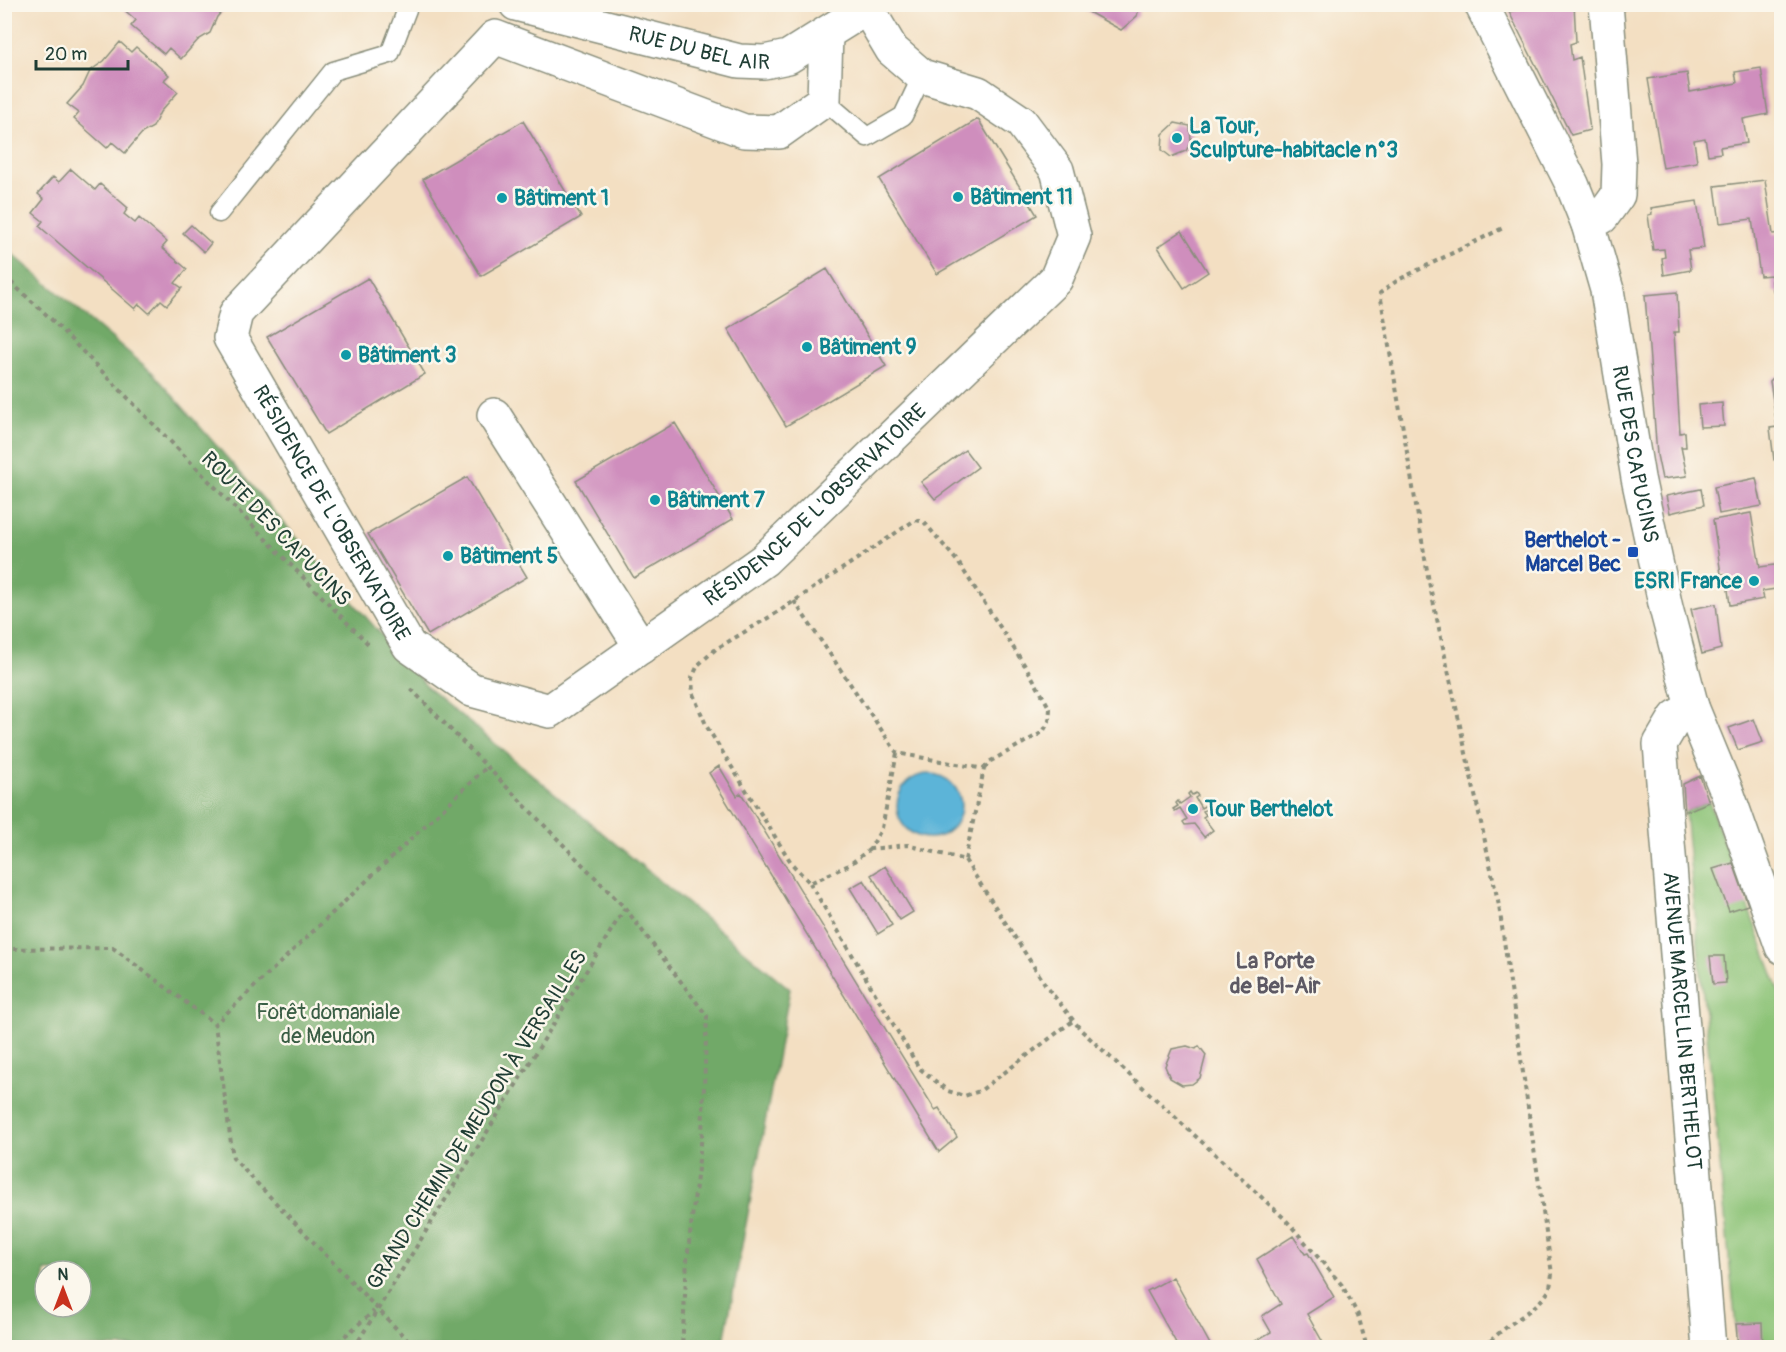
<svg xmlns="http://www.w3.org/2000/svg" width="1786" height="1352" viewBox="0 0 1786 1352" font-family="Pangolin,sans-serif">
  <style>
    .green { fill: #8cc377; stroke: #568056; stroke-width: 1.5 }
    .forest { fill: #71a968; stroke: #48734e; stroke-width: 1.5; fill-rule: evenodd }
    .water { fill: #5bb4d8; stroke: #3d7886; stroke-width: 1.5 }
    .building { fill: #cf8ebd }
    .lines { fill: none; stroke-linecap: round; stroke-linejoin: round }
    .service-casing { stroke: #898e7b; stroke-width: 21 }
    .minor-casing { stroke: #898e7b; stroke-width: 36 }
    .path { stroke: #898e7b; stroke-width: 4; stroke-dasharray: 4.5 4.5; stroke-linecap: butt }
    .service { stroke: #fff; stroke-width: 18 }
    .minor { stroke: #fff; stroke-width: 33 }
    .culture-dot { fill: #0f9aa8; stroke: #fbf7ec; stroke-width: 2 }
    .transit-dot { fill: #1a4fb4; stroke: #fbf7ec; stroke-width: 2 }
    .labels { text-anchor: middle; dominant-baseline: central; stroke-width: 5; stroke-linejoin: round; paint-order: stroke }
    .street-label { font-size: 21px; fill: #1f3d34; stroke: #fbf7ec }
    .culture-label { font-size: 21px; font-weight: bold; fill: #0d838f; stroke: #fbf7ec; text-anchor: start }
    .transit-label { font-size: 21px; font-weight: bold; fill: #164399; stroke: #fbf7ec; text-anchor: end }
    .park-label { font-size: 21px; fill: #3a5e45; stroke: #fbf7ec }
    .neighbourhood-label { font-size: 22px; font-weight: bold; fill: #5d5964; stroke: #fbf7ec }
  </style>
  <rect width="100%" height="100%" fill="#fbf7ec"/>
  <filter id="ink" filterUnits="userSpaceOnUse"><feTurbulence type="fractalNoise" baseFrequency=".0167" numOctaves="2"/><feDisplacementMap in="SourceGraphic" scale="12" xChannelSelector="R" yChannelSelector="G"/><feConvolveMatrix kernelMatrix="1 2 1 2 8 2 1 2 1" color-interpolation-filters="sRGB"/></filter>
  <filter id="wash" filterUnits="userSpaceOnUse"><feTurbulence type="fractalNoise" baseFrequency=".008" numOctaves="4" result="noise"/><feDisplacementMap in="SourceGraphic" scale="24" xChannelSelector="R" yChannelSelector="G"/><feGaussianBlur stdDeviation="1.35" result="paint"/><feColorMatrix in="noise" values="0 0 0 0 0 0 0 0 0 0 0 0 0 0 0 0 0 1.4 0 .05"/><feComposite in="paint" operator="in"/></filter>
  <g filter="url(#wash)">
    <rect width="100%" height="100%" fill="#f3dfc2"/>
    <path class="green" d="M 1709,802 L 1781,996 L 1781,1347 L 1738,1347 L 1685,812 Z"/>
    <path class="forest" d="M 4,247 L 153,373 L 428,688 L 790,989 L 723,1347 L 5,1347 ZM 45,1271 L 81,1271 L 81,1307 L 45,1307 Z"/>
    <path class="water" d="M897 806a32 32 0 1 1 64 0a32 32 0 1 1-64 0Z"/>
    <g id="blocks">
      <path class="building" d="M 123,4 L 229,4 L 217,17 L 210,33 L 198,40 L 181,59 L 169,48 L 164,54 L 131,26 L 136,20 L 121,7 Z
        M 1074,4 L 1140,4 L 1137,16 L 1121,30 Z
        M 1536,4 L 1574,4 L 1576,42 L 1570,44 L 1572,60 L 1580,57 L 1590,130 L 1571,135 L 1509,12 Z
        M 120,42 L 131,52 L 136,47 L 169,75 L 164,80 L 178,92 L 160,112 L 153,127 L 142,133 L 125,153 L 112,142 L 107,148 L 74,119 L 79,113 L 67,104 L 83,86 L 90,71 L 104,61 Z
        M 1761,68 L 1768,114 L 1743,119 L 1747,143 L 1720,147 L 1721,153 L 1708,155 L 1705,138 L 1694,140 L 1697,162 L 1663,168 L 1648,79 L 1687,73 L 1690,92 L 1737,83 L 1735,72 Z
        M 978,119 L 1037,215 L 937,274 L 879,179 Z
        M 523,121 L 581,217 L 481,276 L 423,179 Z
        M 1175,123 L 1190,126 L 1191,141 L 1186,151 L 1171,157 L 1162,150 L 1163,134 Z
        M 71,169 L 95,190 L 100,184 L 128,208 L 124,214 L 135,223 L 139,218 L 167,242 L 162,248 L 187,269 L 175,283 L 182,288 L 167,305 L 161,300 L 149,313 L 139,304 L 135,309 L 39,226 L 43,221 L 33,213 L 44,199 L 38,194 L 53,177 L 59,182 Z
        M 1765,180 L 1773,234 L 1782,233 L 1782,295 L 1773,291 L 1771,275 L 1760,276 L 1752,219 L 1720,223 L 1715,186 Z
        M 1697,201 L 1704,248 L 1688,250 L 1691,270 L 1664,275 L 1662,258 L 1665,257 L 1664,249 L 1653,250 L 1648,215 L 1652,214 L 1651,208 Z
        M 191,225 L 211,243 L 204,252 L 183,233 Z
        M 1182,231 L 1208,272 L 1184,288 L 1158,247 Z
        M 827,269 L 886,366 L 786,426 L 728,329 Z
        M 368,278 L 425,374 L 326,434 L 267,337 Z
        M 1677,292 L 1679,332 L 1674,332 L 1680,433 L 1685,432 L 1686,447 L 1681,447 L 1687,476 L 1662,479 L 1657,455 L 1645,295 Z
        M 1782,376 L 1782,459 L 1774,460 L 1770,428 L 1777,427 L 1770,381 L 1774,377 Z
        M 1722,403 L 1724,426 L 1700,427 L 1698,405 Z
        M 675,423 L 733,519 L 634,578 L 576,481 Z
        M 965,450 L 978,467 L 935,499 L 921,482 Z
        M 467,477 L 527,577 L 428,635 L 368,534 Z
        M 1756,478 L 1762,506 L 1719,514 L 1714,487 Z
        M 1701,489 L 1704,505 L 1670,513 L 1666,496 Z
        M 1751,513 L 1760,567 L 1782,564 L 1782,588 L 1762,591 L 1764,599 L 1730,605 L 1726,574 L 1721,574 L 1713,520 Z
        M 1716,604 L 1721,649 L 1702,654 L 1691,609 Z
        M 1754,719 L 1763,742 L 1738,750 L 1729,728 Z
        M 719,766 L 737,796 L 741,793 L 935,1110 L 939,1108 L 957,1137 L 939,1152 L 709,773 Z
        M 1700,776 L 1709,802 L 1685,812 L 1683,784 Z
        M 1190,792 L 1192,795 L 1196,793 L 1198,796 L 1195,798 L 1201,808 L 1206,805 L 1208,808 L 1203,811 L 1206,815 L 1203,817 L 1213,830 L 1204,837 L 1194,824 L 1185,825 L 1183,822 L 1187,819 L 1180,808 L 1175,811 L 1173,809 L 1178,806 L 1176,803 L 1178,801 L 1180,804 L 1190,797 L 1188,794 Z
        M 1733,863 L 1748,905 L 1729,911 L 1713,869 Z
        M 885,866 L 913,912 L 900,920 L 871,875 Z
        M 864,880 L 892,925 L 878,934 L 850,888 Z
        M 1710,956 L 1724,956 L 1726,983 L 1713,984 Z
        M 1187,1046 L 1196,1049 L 1199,1046 L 1206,1055 L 1200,1078 L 1192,1084 L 1182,1085 L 1170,1078 L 1165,1066 L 1172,1049 Z
        M 1293,1236 L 1305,1254 L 1308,1253 L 1334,1297 L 1307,1314 L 1326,1348 L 1252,1348 L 1250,1344 L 1271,1332 L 1262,1316 L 1281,1304 L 1257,1259 Z
        M 1173,1277 L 1212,1348 L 1179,1348 L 1147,1291 Z
        M 1762,1323 L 1763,1348 L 1738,1348 L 1736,1324 Z"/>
    </g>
  </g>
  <g filter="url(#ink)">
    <use href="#blocks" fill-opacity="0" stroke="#898e7b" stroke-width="1.5"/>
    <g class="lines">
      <defs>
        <path id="service" d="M 824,100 L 867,137 L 903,116 L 922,76
          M 219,213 L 333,71 L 390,54 L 409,4"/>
        <g id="minor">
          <path id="s1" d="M 516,4 L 739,61 L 764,62 L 788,57 L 873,4"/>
          <path id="s2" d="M 1481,4 L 1572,184 L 1588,224 L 1607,290 L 1638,478 L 1666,608 L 1692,707 L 1727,792 L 1782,947"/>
          <path id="s3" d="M 826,34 L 824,100 L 779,132 L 744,131 L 495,37 L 236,313 L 230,338 L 409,646 L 472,690 L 550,711 L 764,560 L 1056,279 L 1074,236 L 1057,170 L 1021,122 L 978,93 L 922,76 L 892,50 L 867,8"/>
          <path d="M 1588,224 L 1602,217 L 1618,195 L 1619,164 L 1606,4"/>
          <path d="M 494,415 L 641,647"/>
          <path id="s4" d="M 1692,707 L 1676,717 L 1660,744 L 1709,1348"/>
        </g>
      </defs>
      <use href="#service" class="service-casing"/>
      <use href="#minor" class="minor-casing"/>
      <path class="path" d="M 4,276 L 49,317 L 371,647
        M 794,601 L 897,753 L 984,769 L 965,860 L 907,845 L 870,849 L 882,828 L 897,753
        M 411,689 L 625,908 L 707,1016 L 702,1135 L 687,1260 L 682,1348
        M 870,849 L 849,865 L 810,883 L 792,864 L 707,727 L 693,694 L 692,678 L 698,665 L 716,649 L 778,612 L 915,520 L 924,522 L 958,562 L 1031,675 L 1050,709 L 1049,721 L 1043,732 L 989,762 L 984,769
        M 965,860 L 1047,987 L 1081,1030 L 1285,1219 L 1342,1285 L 1358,1315 L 1367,1348
        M 810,883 L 919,1068 L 948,1091 L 964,1096 L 980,1091 L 1074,1020
        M 4,949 L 113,948 L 215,1024
        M 331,1348 L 374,1311
        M 354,1348 L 625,908
        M 415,1348 L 233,1158 L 215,1024 L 487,767
        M 1485,1348 C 1501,1325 1532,1315 1548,1292 C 1551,1287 1551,1279 1552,1274 L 1499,906 L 1429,582 L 1380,293 L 1398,280 L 1505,227"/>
      <use href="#service" class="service"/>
      <use href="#minor" class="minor"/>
    </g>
  </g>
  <g class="culture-dot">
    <circle cx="1177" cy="138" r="6"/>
    <circle cx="958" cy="197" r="6"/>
    <circle cx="502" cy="198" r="6"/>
    <circle cx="807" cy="347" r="6"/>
    <circle cx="346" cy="355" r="6"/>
    <circle cx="655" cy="500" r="6"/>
    <circle cx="448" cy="556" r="6"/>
    <circle cx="1754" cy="581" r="6"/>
    <circle cx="1193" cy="809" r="6"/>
  </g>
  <rect class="transit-dot" x="1627" y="546" width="12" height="12" rx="3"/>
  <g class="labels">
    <g class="street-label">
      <text stroke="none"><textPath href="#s1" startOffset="189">RUE DU BEL AIR</textPath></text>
      <text stroke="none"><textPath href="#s2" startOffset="480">RUE DES CAPUCINS</textPath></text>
      <text stroke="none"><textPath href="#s3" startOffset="1677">RÉSIDENCE DE L'OBSERVATOIRE</textPath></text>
      <text stroke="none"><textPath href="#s3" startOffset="1029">RÉSIDENCE DE L'OBSERVATOIRE</textPath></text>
      <text transform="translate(276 529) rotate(46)">ROUTE DES CAPUCINS</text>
      <text stroke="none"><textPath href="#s4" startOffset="328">AVENUE MARCELLIN BERTHELOT</textPath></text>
      <text transform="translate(477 1120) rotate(-58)">GRAND CHEMIN DE MEUDON À VERSAILLES</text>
    </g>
    <g class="culture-label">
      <text x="1189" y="126">La Tour,<tspan x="1189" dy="24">Sculpture-habitacle n°3</tspan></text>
      <text x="970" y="197">Bâtiment 11</text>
      <text x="514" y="198">Bâtiment 1</text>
      <text x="819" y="347">Bâtiment 9</text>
      <text x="358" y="355">Bâtiment 3</text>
      <text x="667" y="500">Bâtiment 7</text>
      <text x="460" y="556">Bâtiment 5</text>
      <text x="1742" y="581" text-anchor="end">ESRI France</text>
      <text x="1205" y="809">Tour Berthelot</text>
    </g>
    <g class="transit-label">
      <text x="1621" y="540">Berthelot -<tspan x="1621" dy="24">Marcel Bec</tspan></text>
    </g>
    <g class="park-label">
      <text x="328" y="1012">Forêt domaniale<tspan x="328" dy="24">de Meudon</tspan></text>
    </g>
    <g class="neighbourhood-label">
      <text x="1275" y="961">La Porte<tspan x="1275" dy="25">de Bel-Air</tspan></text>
    </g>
  </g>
  <rect width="1786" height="1352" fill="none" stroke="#fbf7ec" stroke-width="24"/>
  <g transform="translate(63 1289)"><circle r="28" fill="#fbf7ec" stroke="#a3ada2" stroke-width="1.5"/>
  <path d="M0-4.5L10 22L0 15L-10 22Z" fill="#c8321e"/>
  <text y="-9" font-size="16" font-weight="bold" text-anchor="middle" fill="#1f3d34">N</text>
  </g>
  <path d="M36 60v9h92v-9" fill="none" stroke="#1f3d34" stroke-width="3"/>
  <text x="45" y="60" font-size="18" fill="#1f3d34" stroke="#fbf7ec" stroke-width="4.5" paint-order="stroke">20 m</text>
</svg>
